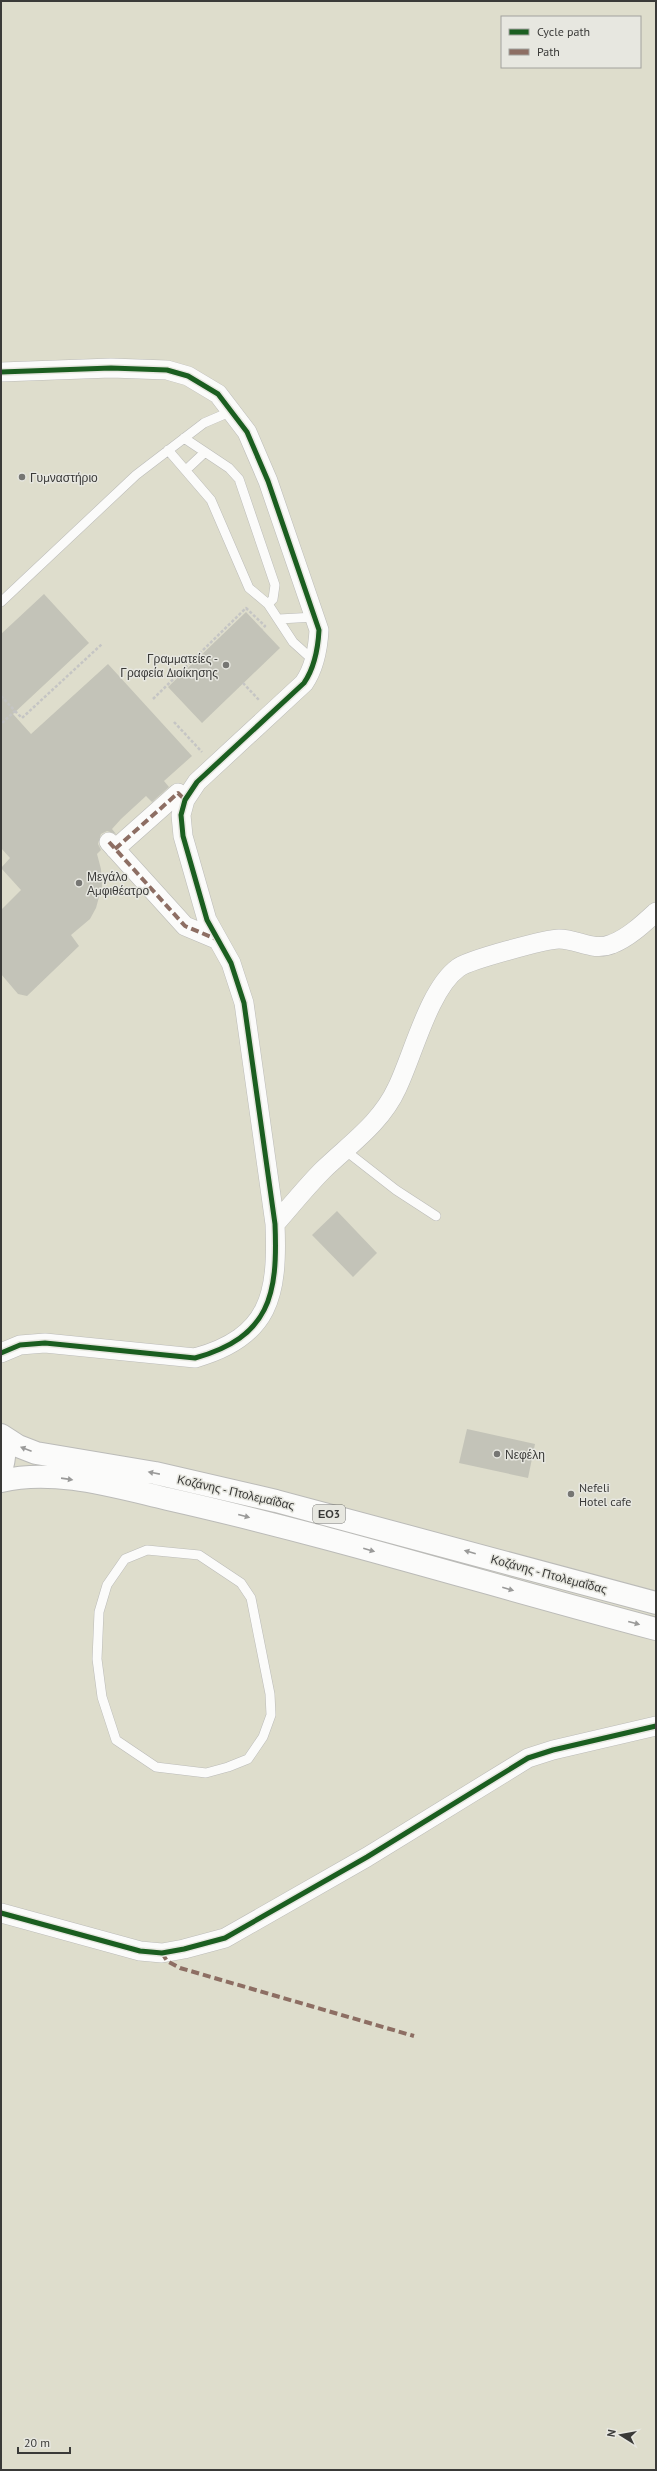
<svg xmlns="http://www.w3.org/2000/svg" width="657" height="2471" viewBox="0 0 657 2471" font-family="'PT Sans',sans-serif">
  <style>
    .green { fill: #deddcc; fill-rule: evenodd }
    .building { fill: #c3c3b8 }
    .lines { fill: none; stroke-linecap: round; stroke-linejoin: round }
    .lane-casing { stroke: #bbbbb8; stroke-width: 10 }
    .street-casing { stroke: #bbbbb8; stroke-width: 20 }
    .primary-casing { stroke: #bbbbb8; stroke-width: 24 }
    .path { stroke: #c5c5c4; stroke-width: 2.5; stroke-dasharray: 3 2; stroke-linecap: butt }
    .lane { stroke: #fbfbfa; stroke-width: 9 }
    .street { stroke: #fbfbfa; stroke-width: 19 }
    .primary { stroke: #fbfbfa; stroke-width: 22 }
    .quiet { stroke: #8d6e63; stroke-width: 4; stroke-dasharray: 8 4; stroke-linecap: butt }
    .cycleway-casing { stroke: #e7e7e0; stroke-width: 8 }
    .cycleway { stroke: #1b5e20; stroke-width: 5 }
    .oneway { fill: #9a9a99 }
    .poi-dot { fill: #767673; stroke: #e7e7e0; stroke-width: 1.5 }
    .labels { text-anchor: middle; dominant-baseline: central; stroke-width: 3; stroke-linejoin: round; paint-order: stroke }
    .shield { fill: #e7e7e0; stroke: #6e6e6a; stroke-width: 1 }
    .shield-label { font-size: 11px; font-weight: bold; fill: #3a3a38 }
    .poi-label { font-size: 12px; fill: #3a3a38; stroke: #e7e7e0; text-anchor: start }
    .street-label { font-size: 12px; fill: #3a3a38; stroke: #e7e7e0 }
  </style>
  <rect width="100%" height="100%" fill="#e6e6e1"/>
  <path class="green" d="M 1,1 L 656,1 L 656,2470 L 1,2470 ZM 502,17 L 640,17 L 640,67 L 502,67 Z"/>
  <path class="building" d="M 44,594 L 89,643 L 13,714 L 31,734 L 108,664 L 192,756 L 164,781 L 169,787 L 152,802 L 146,796 L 121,819 L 112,829 L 116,834 L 107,831 L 101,834 L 98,844 L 101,850 L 97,854 L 101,869 L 102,886 L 96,908 L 90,919 L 71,935 L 79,946 L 27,996 L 18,994 L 1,974 L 1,910 L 21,890 L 1,868 L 10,858 L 1,848 L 1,634 Z
    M 246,612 L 280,648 L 202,723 L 168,687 Z
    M 337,1211 L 377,1253 L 353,1277 L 312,1235 Z
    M 467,1429 L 535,1444 L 528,1478 L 459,1463 Z"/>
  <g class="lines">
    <defs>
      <path id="lane" d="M 184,438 L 229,468 L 239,479 L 275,585 L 273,599 L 268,604
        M 168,450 L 211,500 L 249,588 L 268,604 L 293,642 L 314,661
        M 186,470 L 204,453
        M 1,602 L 136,475 L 204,423 L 232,411
        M 279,619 L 315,617
        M 346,1151 L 396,1190 L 436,1216
        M 147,1550 L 199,1555 L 241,1583 L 251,1598 L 270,1694 L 271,1715 L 263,1737 L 248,1759 L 228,1767 L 206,1773 L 156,1767 L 116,1740 L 102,1697 L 97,1659 L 99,1612 L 107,1585 L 125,1559 Z"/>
      <path id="street" d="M 1,372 L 111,368 L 167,370 L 188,376 L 218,394 L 247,432 L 268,481 L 319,630 C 318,649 315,667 304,683 L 197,782 L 185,800 L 181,815 L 183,836 L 207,920 L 231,963 L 244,1003 L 275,1224 C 278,1295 270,1337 195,1358 L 45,1343 L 20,1345 L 1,1353
        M 109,842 L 185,926 L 216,939
        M 115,849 L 178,793 L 185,800
        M 275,1224 C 291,1206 306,1187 323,1170 C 350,1144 381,1123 397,1088 C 413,1055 429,989 458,968 C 468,960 547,939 559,939 C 578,939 593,952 612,944 C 628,938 643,924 656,912
        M 1,1913 L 140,1951 L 162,1953 L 184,1949 L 225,1938 L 367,1857 L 528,1758 L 553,1750 L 656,1726"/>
      <path id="primary" d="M 1,1435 L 18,1446 L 36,1453 L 155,1473 L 276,1501 L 656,1603
        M 1,1439 C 6,1450 5,1459 1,1470
        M 1,1481 C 54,1468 116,1487 168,1499 C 332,1536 493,1586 656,1629"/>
    </defs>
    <use href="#lane" class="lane-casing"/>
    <use href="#street" class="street-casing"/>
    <use href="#primary" class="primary-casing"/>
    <path class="path" d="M 243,683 L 259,700
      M 1,696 L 15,711 L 1,724
      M 153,699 L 246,608 L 265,626 L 262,629
      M 15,711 L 22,718 L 102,644
      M 174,722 L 202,752"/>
    <use href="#lane" class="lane"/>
    <use href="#street" class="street"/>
    <use href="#primary" class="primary"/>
    <path class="quiet" d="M 109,842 L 185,926 L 216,939
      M 115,849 L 178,793 L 185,800
      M 162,1953 L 167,1961 L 180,1968 L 414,2036"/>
    <defs>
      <path id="cycleway" d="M 1,372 L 111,368 L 167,370 L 188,376 L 218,394 L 247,432 L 268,481 L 319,630 C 318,649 315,667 304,683 L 197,782 L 185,800 L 181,815 L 183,836 L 207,920 L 231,963 L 244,1003 L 275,1224 C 278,1295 270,1337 195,1358 L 45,1343 L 20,1345 L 1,1353
        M 1,1913 L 140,1951 L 162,1953 L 184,1949 L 225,1938 L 367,1857 L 528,1758 L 553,1750 L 656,1726"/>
    </defs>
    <use href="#cycleway" class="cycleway-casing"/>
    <use href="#cycleway" class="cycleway"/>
  </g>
  <defs><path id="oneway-solid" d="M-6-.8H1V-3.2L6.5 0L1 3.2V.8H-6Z"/></defs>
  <g class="oneway">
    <use href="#oneway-solid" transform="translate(26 1449) rotate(-159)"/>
    <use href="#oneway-solid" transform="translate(154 1473) rotate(-169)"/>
    <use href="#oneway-solid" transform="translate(67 1479) rotate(8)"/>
    <use href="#oneway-solid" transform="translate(244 1516) rotate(15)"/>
    <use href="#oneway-solid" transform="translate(369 1550) rotate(16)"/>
    <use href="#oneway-solid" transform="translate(470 1552) rotate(-164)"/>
    <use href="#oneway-solid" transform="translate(508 1589) rotate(16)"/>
    <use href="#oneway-solid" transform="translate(634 1623) rotate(15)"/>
  </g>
  <g class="poi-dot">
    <circle cx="22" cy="477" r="4"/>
    <circle cx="226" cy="665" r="4"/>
    <circle cx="79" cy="883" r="4"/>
    <circle cx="497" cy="1454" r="4"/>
    <circle cx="571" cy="1494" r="4"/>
  </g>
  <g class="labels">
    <rect class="shield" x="313" y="1505" width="32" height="18" rx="3"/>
    <g class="shield-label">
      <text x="329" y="1514">ΕΟ3</text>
    </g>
    <g class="poi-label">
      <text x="30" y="477">Γυμναστήριο</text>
      <text x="218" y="658" text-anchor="end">Γραμματείες -<tspan x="218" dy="14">Γραφεία Διοίκησης</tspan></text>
      <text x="87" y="876">Μεγάλο<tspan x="87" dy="14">Αμφιθέατρο</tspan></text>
      <text x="505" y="1454">Νεφέλη</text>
      <text x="579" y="1487">Nefeli<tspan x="579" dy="14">Hotel cafe</tspan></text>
    </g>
    <g class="street-label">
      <text transform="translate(236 1492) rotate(13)">Κοζάνης - Πτολεμαΐδας</text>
      <text transform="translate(549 1574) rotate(15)">Κοζάνης - Πτολεμαΐδας</text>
    </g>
  </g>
  <rect width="657" height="2471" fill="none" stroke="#3a3a38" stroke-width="4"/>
  <rect x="501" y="16" width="140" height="52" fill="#e7e7e0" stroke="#a2a29d"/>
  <rect x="509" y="29" width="20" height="6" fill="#1b5e20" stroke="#a2a29d"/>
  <text x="537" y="36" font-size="12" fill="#3a3a38">Cycle path</text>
  <rect x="509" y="49" width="20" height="6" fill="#8d6e63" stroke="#a2a29d"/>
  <text x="537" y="56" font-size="12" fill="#3a3a38">Path</text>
  <g transform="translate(621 2435) rotate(281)" stroke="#e7e7e0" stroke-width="3" paint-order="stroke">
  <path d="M0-3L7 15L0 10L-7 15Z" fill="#3a3a38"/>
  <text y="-6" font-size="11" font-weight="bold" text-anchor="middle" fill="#3a3a38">N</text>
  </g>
  <path d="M18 2447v6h52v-6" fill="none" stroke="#3a3a38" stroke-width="2"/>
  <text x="24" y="2447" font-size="12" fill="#3a3a38" stroke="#e7e7e0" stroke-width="3" paint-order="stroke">20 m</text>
</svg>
